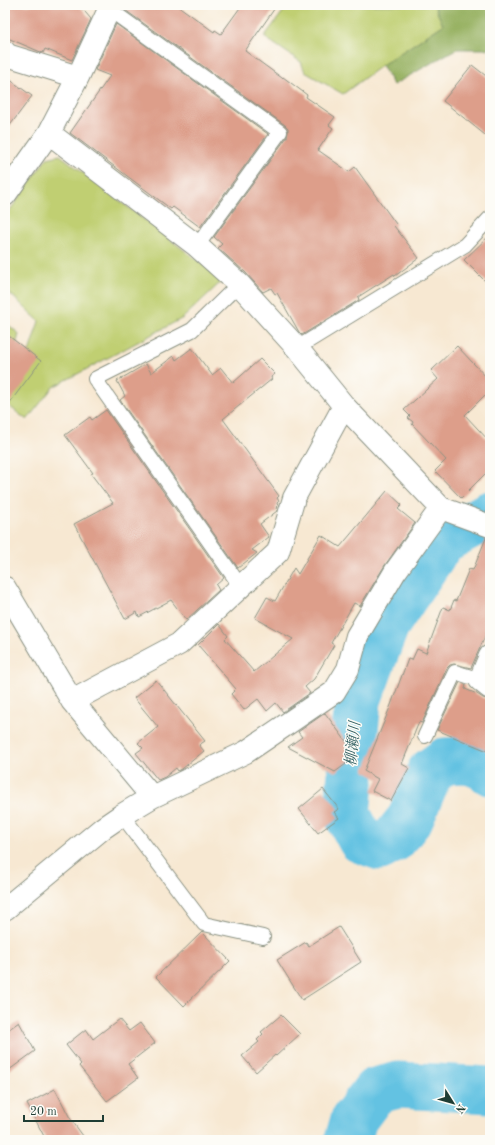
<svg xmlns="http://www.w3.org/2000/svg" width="495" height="1145" viewBox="0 0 495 1145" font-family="'Old Standard TT','Noto Serif JP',serif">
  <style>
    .green { fill: #c0cf72; stroke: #708653 }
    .forest { fill: #98b264; stroke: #5c784c }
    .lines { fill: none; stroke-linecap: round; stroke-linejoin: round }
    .river { stroke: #64c2e2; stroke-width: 47 }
    .building { fill: #dd9e8a }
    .lane-casing { stroke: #8b9283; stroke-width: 16 }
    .street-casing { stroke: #8b9283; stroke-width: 24 }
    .lane { stroke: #fff; stroke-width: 14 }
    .street { stroke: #fff; stroke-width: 22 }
    .labels { text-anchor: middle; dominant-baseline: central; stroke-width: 3; stroke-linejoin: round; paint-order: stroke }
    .water-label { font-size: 15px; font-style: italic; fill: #305e60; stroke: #fdfcf7 }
  </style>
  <rect width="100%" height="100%" fill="#fdfcf7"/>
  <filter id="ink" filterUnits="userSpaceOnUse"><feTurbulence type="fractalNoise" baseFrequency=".025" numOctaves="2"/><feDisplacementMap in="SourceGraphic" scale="8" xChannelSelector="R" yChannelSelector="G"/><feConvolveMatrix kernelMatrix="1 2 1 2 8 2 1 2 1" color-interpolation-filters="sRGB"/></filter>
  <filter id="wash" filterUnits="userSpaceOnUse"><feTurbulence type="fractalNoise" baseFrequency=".012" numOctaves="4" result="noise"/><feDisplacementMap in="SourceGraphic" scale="16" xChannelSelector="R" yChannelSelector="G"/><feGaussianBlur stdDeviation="0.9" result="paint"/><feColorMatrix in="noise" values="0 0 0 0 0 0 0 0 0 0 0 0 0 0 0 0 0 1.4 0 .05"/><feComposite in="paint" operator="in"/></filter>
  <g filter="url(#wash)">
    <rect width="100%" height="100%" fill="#f7e8d2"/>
    <path class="green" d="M 288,5 L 434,5 L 443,25 L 382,65 L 343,94 L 305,72 L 301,62 L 264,37 Z
      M 60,155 L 223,280 L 183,318 L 53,387 L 27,420 L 5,403 L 28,355 L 39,321 L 5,289 L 5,217 L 47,158 Z
      M 5,322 L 19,334 L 13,358 L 5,367 Z"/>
    <path class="forest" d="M 434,5 L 490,5 L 490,49 L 456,49 L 393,85 L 382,65 L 443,25 Z"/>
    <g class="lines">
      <path class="river" d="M 490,514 L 442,541 L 386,625 L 358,700 L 347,814 L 361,840 L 380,847 L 394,839 L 410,819 L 430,772 L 445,761 L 467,760 L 488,769 L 490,772
        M 348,1140 L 354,1119 L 375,1091 L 398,1085 L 490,1090"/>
    </g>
    <g id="blocks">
      <path class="building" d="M 5,5 L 79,5 L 91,19 L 72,60 L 45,49 L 43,53 L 5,37 Z
        M 128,5 L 177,5 L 214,32 L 215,30 L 221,34 L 242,5 L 277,5 L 245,51 L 282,78 L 283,77 L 307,95 L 306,97 L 335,117 L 329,125 L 333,128 L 318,150 L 349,172 L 355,167 L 396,224 L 394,226 L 419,258 L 395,276 L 394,274 L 358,297 L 359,300 L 302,335 L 299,332 L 277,293 L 275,294 L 271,288 L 263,292 L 245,272 L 218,248 L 222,244 L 214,237 L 287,137 L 288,132 L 288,128 L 285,125 L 125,10 Z
        M 116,24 L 268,134 L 200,227 L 173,207 L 171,209 L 70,133 L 110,76 L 95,70 Z
        M 472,65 L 490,79 L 490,139 L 443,101 Z
        M 5,76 L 32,96 L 5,132 Z
        M 490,235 L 490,286 L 464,260 Z
        M 5,333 L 41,361 L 5,409 Z
        M 457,346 L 490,381 L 490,390 L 465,415 L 490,442 L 490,469 L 461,498 L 435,471 L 446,460 L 412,424 L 413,422 L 408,418 L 410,416 L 404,410 L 438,379 L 431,371 Z
        M 192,348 L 212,375 L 221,368 L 233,383 L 260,359 L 275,374 L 271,377 L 272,379 L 223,419 L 279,496 L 277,498 L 279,501 L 277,503 L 278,506 L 276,508 L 277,511 L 260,524 L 269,537 L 252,550 L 257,553 L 238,568 L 120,400 L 125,396 L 117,381 L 146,364 L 151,373 L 174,356 L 176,360 Z
        M 106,410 L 224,578 L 216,585 L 219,590 L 186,620 L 171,600 L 139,617 L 137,612 L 125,619 L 74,524 L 113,503 L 91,474 L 93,473 L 65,435 L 90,417 L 92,420 Z
        M 387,491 L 402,505 L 398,509 L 415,523 L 385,565 L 360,606 L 354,603 L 331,643 L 334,645 L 314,679 L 305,687 L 310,693 L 283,712 L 276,703 L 267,711 L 258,699 L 244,710 L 231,694 L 236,689 L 198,645 L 219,624 L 228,636 L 225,639 L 254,672 L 293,639 L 255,618 L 267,597 L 275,601 L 294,568 L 298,574 L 321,535 L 340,547 Z
        M 486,538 L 490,538 L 490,625 L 471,668 L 454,664 L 450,665 L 447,668 L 422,723 L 419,722 L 402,764 L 409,768 L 391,801 L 372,791 L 378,779 L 364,771 L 391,705 L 408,659 L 412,660 L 417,649 L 426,653 L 443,607 L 450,610 L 454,600 L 456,601 L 469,569 L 473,570 Z
        M 156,680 L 205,741 L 199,745 L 204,751 L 182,769 L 178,771 L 176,768 L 165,777 L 158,780 L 136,753 L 143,748 L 138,743 L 158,727 L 134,698 Z
        M 460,682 L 466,685 L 465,689 L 477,694 L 483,698 L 490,700 L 490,752 L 437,730 Z
        M 325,713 L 357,756 L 335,772 L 288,747 L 302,737 L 298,732 Z
        M 323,789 L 339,809 L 334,812 L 339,818 L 318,833 L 299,809 Z
        M 339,927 L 361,962 L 302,1000 L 277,960 L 306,942 L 309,946 Z
        M 202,932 L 230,961 L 184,1006 L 156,977 Z
        M 281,1015 L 300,1034 L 276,1056 L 275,1055 L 256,1072 L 242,1056 L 259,1042 L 257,1040 L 263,1034 L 261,1032 Z
        M 119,1019 L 129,1031 L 140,1023 L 155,1043 L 128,1064 L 138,1078 L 107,1101 L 79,1066 L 81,1064 L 66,1045 L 86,1029 L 93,1039 Z
        M 19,1022 L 35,1051 L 5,1073 L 5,1032 Z
        M 55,1089 L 70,1118 L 86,1140 L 46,1140 L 27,1104 Z"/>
    </g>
  </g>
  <g filter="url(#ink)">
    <use href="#blocks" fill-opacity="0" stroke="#8b9283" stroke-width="1"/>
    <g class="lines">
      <defs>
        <path id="lane" d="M 109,9 L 280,132 L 197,246
          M 239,284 L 192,330 L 95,379 L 241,587
          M 297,348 L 465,245 L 490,218
          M 425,736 L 455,672 L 480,680
          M 122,815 L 204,924 L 263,937"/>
        <path id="street" d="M 5,52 L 7,55 L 78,77
          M 49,133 L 197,246 L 239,284 L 297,348 L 344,406 L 441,508 L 490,526
          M 5,195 L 49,133 L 78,77 L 111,5
          M 5,588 L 72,701 L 152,797
          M 490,656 L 480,680 L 490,688
          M 72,701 L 179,644 L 278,552 L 294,498 L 344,406
          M 5,909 L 103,828 L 122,815 L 152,797 L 246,752 L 334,692 L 348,669 L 357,636 L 395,572 L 441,508"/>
      </defs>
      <use href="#lane" class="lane-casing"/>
      <use href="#street" class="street-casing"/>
      <use href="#lane" class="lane"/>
      <use href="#street" class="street"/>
    </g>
  </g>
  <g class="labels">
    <g class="water-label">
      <text transform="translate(354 744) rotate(-84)">柳瀬川</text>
    </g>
  </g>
  <rect width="495" height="1145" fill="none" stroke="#fdfcf7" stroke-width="20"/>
  <g transform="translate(453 1103) rotate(127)" stroke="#fdfcf7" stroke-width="3" paint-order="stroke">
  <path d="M0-3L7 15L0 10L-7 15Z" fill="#1f3d34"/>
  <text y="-6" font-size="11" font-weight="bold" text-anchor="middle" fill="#1f3d34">N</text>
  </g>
  <path d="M24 1115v6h79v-6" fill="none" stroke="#1f3d34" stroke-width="2"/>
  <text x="30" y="1115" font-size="12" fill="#1f3d34" stroke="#fdfcf7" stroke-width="3" paint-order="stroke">20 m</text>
</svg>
